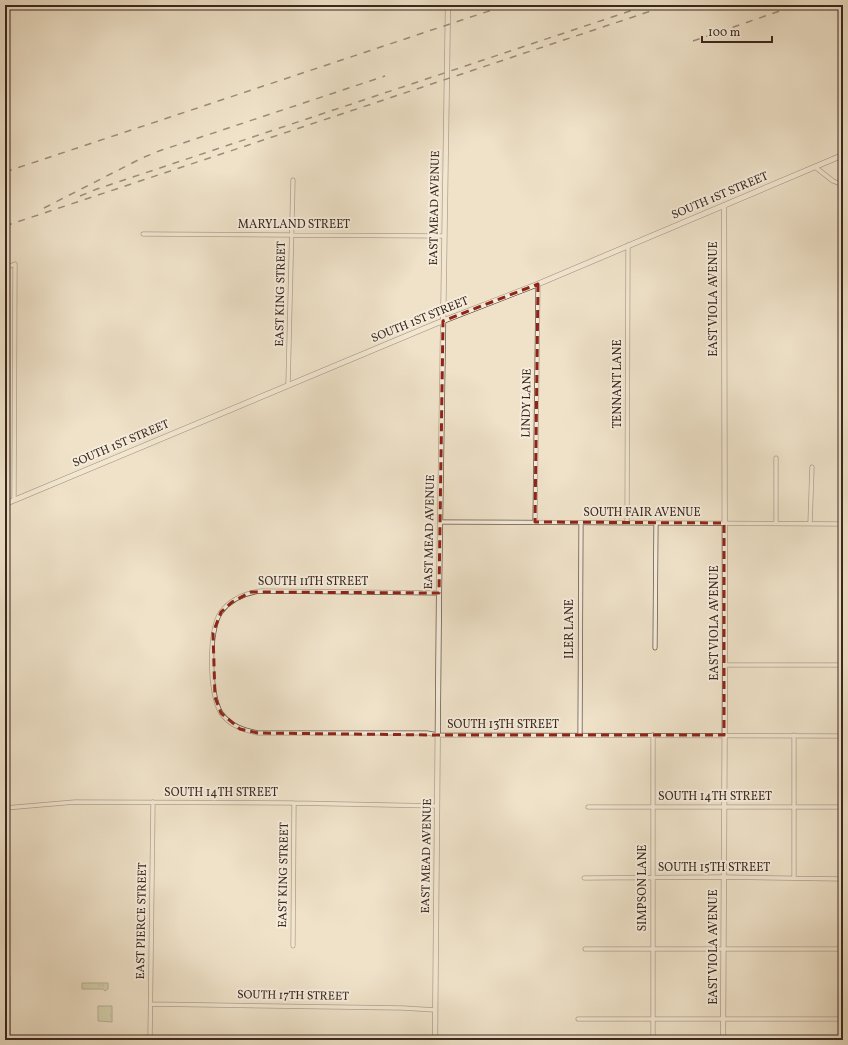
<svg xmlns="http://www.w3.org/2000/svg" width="848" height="1045" viewBox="0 0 848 1045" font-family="Vollkorn,serif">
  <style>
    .park { fill: url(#park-tufts); stroke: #7a755a }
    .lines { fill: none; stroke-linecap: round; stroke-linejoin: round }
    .minor-casing { stroke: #675649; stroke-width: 5 }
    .tertiary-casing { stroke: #675649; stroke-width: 6 }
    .secondary-casing { stroke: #3a271e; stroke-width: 6 }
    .minor { stroke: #f5ecdc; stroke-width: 3.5 }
    .tertiary { stroke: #f5ecdc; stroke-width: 4.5 }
    .secondary { stroke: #f5ecdc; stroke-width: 5 }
    .rail { stroke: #3a271e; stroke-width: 1.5; stroke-dasharray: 7 7; stroke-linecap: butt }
    .marked { fill: none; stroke: #8f2418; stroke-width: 3; stroke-dasharray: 8 5; stroke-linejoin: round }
    .labels { text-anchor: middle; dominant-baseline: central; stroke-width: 4; stroke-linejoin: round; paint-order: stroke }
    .street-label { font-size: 12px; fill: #3a271e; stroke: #f5ecdc }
  </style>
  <defs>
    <pattern id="park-tufts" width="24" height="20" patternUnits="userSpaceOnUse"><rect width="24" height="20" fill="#b9c396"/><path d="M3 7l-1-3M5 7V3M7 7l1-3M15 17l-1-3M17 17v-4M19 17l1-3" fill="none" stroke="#979e7a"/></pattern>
  </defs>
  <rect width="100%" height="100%" fill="#efe2c9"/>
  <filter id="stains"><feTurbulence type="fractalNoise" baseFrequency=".005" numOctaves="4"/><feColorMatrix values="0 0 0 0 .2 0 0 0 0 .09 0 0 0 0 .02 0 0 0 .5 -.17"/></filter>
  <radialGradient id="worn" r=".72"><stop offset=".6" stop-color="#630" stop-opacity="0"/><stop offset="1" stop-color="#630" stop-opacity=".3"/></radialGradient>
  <path class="park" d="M 5,977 L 10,977 L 10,1040 L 5,1040 Z
    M 82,983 L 108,983 L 108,989 L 105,991 L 103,989 L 82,989 Z
    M 98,1006 L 112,1006 L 112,1022 L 98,1021 Z"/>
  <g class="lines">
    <defs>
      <path id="minor" d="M 815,167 L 833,181 L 843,185
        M 143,234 L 444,236
        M 5,268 L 15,264 L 14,500
        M 288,385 L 293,180
        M 440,522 L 843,524
        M 535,522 L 538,284
        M 627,523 L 628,245
        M 776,523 L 776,458
        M 810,524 L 812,467
        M 439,593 L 261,591 C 246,593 231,599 221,612 C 208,629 209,695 221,713 C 230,726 244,730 258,733 L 427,733 L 438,735 L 843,736
        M 655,648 L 656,523
        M 725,665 L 843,665
        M 580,735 L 581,523
        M 794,735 L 794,878
        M 588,807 L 843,807
        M 5,808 L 75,802 L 294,803 L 437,806
        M 584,878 L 724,877 L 843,879
        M 293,946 L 294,803
        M 585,949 L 843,949
        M 151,1004 L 403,1008 L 435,1010
        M 578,1019 L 843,1019
        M 150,1040 L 153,802
        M 653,1040 L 653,735"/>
      <path id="tertiary" d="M 435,1040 L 439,593 L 448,5
        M 723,1040 L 725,665 L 724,206"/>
      <path id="secondary" d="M 5,504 L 435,324 L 538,284 L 843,155"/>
    </defs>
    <use href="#minor" class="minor-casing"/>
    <use href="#tertiary" class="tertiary-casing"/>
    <use href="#secondary" class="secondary-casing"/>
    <use href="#minor" class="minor"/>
    <use href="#tertiary" class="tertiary"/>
    <use href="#secondary" class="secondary"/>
    <path class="rail" d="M 693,41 L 797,5
      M 5,172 L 507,5
      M 80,196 L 97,189 L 648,5
      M 44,208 L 142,158 L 159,151 L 385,76
      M 5,226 L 669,5"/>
  </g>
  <path d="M0 0H848V1045H0ZM 538,284 L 535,522 L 724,523 L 724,735 L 438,735 L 258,733 L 240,729 L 221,713 L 215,697 L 213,633 L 221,612 L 232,602 L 251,592 L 439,593 L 443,321 Z" fill="#efe2c9" fill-opacity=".55" fill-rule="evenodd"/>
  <path class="marked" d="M 538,284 L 535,522 L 724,523 L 724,735 L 438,735 L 258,733 L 240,729 L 221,713 L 215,697 L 213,633 L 221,612 L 232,602 L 251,592 L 439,593 L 443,321 Z"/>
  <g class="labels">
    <g class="street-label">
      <text transform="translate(720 196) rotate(-23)">SOUTH 1ST STREET</text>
      <text transform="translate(435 208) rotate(-89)">EAST MEAD AVENUE</text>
      <text x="294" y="225">MARYLAND STREET</text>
      <text transform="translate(281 294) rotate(-89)">EAST KING STREET</text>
      <text transform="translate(714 299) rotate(-90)">EAST VIOLA AVENUE</text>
      <text transform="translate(420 320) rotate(-22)">SOUTH 1ST STREET</text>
      <text transform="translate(618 384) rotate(-90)">TENNANT LANE</text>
      <text transform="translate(527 403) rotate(-89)">LINDY LANE</text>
      <text transform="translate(121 444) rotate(-23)">SOUTH 1ST STREET</text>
      <text x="642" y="513">SOUTH FAIR AVENUE</text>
      <text transform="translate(430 532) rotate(-89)">EAST MEAD AVENUE</text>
      <text x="313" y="582">SOUTH 11TH STREET</text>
      <text transform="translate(715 623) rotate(-90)">EAST VIOLA AVENUE</text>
      <text transform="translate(570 629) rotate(-90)">ILER LANE</text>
      <text x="503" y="725">SOUTH 13TH STREET</text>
      <text x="221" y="793">SOUTH 14TH STREET</text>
      <text x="715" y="797">SOUTH 14TH STREET</text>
      <text transform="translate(427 856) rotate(-89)">EAST MEAD AVENUE</text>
      <text x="714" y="868">SOUTH 15TH STREET</text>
      <text transform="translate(284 875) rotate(-89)">EAST KING STREET</text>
      <text transform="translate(643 888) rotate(-90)">SIMPSON LANE</text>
      <text transform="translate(142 921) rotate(-89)">EAST PIERCE STREET</text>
      <text transform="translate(714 947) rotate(-90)">EAST VIOLA AVENUE</text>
      <text transform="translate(293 996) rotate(1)">SOUTH 17TH STREET</text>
    </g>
  </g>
  <rect width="848" height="1045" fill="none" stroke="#efe2c9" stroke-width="20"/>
  <rect x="6" y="6" width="836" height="1033" fill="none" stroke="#3a271e" stroke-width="2"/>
  <rect x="10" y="10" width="828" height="1025" fill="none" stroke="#3a271e"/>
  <path d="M702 36v6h70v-6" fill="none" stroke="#3a271e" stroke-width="2"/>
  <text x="708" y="36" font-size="12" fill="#3a271e" stroke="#f5ecdc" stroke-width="3" paint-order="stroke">100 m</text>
  <rect width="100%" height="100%" filter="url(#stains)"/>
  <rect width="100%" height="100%" fill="url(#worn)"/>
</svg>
